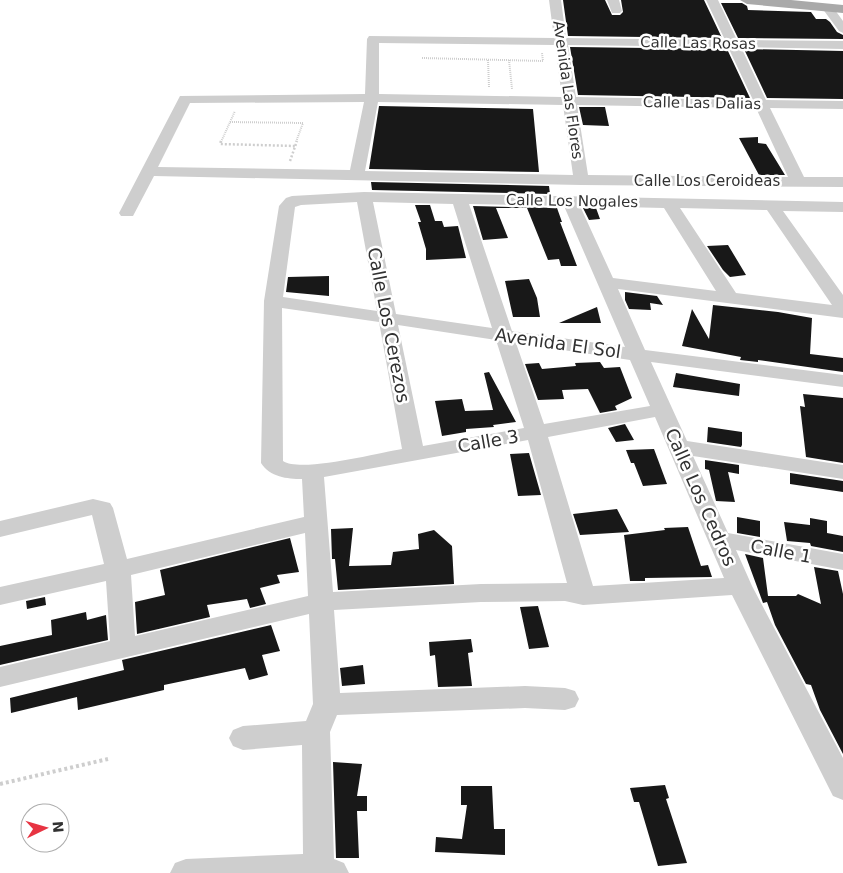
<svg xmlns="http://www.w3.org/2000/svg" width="843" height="873" viewBox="0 0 843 873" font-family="'DejaVu Sans',sans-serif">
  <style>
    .building { fill: #181818 }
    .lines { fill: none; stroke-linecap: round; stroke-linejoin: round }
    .path-far2 { stroke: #cecece; stroke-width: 2; stroke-dasharray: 1 1; stroke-linecap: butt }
    .path-far1 { stroke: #cecece; stroke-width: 2.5; stroke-dasharray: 2 2; stroke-linecap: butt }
    .path { stroke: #cecece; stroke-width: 4; stroke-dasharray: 3 3; stroke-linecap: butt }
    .minor { fill: #cecece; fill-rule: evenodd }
    .major { fill: #a9a9a9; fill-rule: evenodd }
    .labels { text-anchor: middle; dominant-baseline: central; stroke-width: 5; stroke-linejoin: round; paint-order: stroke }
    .far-street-label { font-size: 15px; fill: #313131; stroke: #fff }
    .street-label { font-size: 18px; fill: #313131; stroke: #fff }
  </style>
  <rect width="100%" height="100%" fill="#fff"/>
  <path class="building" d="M 563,0 L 605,0 L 612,15 L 620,15 L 623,12 L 621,0 L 704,0 L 722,38 L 568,36 Z
    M 721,3 L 742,3 L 747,6 L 748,10 L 811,12 L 816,19 L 826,19 L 830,22 L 837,32 L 843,35 L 843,39 L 738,38 Z
    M 570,47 L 727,49 L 750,98 L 578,95 Z
    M 744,49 L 843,51 L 843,99 L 767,98 Z
    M 379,106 L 533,109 L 539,172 L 369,169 Z
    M 579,107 L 605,107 L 609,126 L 583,125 Z
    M 758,137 L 758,143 L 766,144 L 785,175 L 759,175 L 739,138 Z
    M 371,182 L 549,186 L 550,194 L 372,190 Z
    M 415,205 L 430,205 L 435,221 L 442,221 L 444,227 L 458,226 L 466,258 L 426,260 L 426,249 L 418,222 L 421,222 Z
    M 473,206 L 557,208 L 562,222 L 560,222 L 577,266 L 561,266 L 559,259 L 548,260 L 527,208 L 496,208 L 508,238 L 483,240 Z
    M 583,208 L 596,208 L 600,219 L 589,220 Z
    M 728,245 L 746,275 L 730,277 L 723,270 L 707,246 Z
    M 329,276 L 329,296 L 286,292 L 288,277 Z
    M 529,279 L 537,298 L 540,317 L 513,317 L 505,281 Z
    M 625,292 L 657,296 L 663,305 L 650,303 L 651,310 L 629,309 L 625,300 Z
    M 713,305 L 778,312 L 812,318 L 810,354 L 843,358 L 843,372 L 758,360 L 758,362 L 740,360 L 741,357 L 682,346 L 692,309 L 709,339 Z
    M 597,307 L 601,323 L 559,323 Z
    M 600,362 L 604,368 L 620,367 L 632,398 L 615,406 L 617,410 L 600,413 L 588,389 L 562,390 L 564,399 L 538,400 L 525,364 L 539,363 L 542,369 L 576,366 L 575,363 Z
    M 489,372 L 516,422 L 493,425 L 494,427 L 466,429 L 466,432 L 442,436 L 435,401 L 462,399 L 465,411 L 493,410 L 484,373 Z
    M 676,373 L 740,384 L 739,396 L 673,387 Z
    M 803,394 L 843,398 L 843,463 L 806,457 L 800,406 L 805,407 Z
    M 625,424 L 634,440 L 616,442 L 608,428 Z
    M 708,427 L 742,432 L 742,445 L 741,447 L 707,442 Z
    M 654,449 L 667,484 L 643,486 L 634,463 L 631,463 L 626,450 Z
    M 529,453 L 541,495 L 518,496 L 510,454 Z
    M 705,460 L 739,465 L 739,474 L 728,472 L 735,502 L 716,501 L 709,470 L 705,469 Z
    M 790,473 L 843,481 L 843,492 L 790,484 Z
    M 617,509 L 629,532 L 580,535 L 573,514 Z
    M 737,517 L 760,521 L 760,537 L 737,533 Z
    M 810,518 L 827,521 L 827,533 L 843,536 L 843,552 L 811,546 L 810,543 L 787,541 L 784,522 L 810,525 Z
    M 688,527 L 701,566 L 708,565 L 712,577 L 645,578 L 645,581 L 630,581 L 624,535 L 665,530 L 664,528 Z
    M 353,528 L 349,566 L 391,565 L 393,552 L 419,549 L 418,534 L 434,530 L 452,546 L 454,584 L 338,590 L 335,559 L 332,559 L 331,529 Z
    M 290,538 L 299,572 L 277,575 L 280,583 L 260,588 L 266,604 L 250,608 L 247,599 L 207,605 L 210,617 L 137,634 L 135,602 L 165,595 L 160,570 Z
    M 745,554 L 763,558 L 768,596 L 796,596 L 798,594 L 821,604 L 814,567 L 838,571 L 843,594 L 843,754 L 820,710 L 811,685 L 806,684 L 775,625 L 767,602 L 763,603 Z
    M 45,597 L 46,605 L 27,609 L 26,601 Z
    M 538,606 L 549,647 L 529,649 L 520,607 Z
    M 86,612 L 87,620 L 106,615 L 108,640 L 0,665 L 0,646 L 52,635 L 51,620 Z
    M 271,625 L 280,651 L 262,655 L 268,675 L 249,680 L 245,668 L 164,685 L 164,690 L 78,710 L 77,697 L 11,713 L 10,698 L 124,670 L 122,660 Z
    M 471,639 L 473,652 L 468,653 L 472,686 L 438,687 L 435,655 L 430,656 L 429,642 Z
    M 363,665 L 365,684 L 342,686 L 340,668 Z
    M 333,762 L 362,764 L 357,796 L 367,796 L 367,811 L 357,811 L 359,858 L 336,858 Z
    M 665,785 L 669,798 L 666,799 L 687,863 L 658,866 L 639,802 L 634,802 L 630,788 Z
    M 461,786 L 492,786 L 494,829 L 505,829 L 505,855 L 435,852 L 436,837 L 462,839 L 467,805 L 461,805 Z"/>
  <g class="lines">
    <path class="path-far2" d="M 422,58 L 543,61 L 542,53
      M 488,60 L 489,87
      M 509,60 L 512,89
      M 230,122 L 303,123 L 296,142
      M 221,142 L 235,111"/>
    <path class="path-far1" d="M 221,141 L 220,144 L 295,146
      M 290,161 L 297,141"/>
    <path class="path" d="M 0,784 L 108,759"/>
    <path class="minor" d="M 549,0 L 561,0 L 566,38 L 725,40 L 706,0 L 718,0 L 737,40 L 843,41 L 843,49 L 741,47 L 766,100 L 843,101 L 843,109 L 770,108 L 804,177 L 843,177 L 843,187 L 581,185 L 154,176 L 133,216 L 121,216 L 119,213 L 180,96 L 365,94 L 367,39 L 369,36 L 554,38 ZM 379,43 L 555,45 L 562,97 L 379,94 ZM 568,45 L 728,47 L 753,100 L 576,97 ZM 364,102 L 350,170 L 158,167 L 190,103 ZM 378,102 L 563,105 L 573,175 L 365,171 ZM 577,105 L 756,108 L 788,177 L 588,175 Z
      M 607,0 L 619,0 L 622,11 L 620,13 L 612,13 Z
      M 828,5 L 832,6 L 843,21 L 843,33 L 839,31 L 822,8 Z
      M 364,192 L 843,202 L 843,212 L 783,211 L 843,295 L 843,318 L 618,289 L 645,350 L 843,375 L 843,387 L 651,362 L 687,441 L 843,465 L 843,479 L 693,456 L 728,533 L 843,554 L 843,570 L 736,550 L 752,586 L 843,758 L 843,800 L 833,796 L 732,595 L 583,605 L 565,601 L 481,602 L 334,610 L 340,693 L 525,686 L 565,688 L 575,691 L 579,699 L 575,707 L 565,710 L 525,708 L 337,715 L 330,732 L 334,859 L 344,863 L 349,873 L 170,873 L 175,863 L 186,859 L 303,854 L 302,745 L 243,750 L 233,746 L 229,738 L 233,730 L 243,726 L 306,721 L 313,704 L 309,614 L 0,687 L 0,667 L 110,641 L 106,581 L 0,605 L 0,587 L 104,564 L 92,515 L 0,537 L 0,521 L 93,499 L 110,503 L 113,508 L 127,559 L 304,517 L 302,479 C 287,479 270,477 261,463 L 264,301 L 279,206 L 286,198 L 292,196 ZM 357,202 L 377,311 L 283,297 L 295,207 L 301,205 ZM 373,202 L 453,204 L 492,328 L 396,314 ZM 469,204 L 564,206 L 625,347 L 512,331 ZM 580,206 L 664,208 L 716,291 L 613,278 ZM 680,208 L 767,210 L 832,305 L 736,293 ZM 282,308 L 379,322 L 402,449 C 378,453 301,473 283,461 ZM 398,325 L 496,340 L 524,428 L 423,446 ZM 516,343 L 630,360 L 650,406 L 544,424 ZM 655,417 L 724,578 L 593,586 L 548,437 ZM 528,440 L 567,583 L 481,584 L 333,592 L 324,477 ZM 305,533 L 308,596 L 135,636 L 131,575 Z"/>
    <path class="major" d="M 740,0 L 791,0 L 843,5 L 843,13 L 747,4 Z"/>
  </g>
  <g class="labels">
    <g class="far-street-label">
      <text transform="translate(698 43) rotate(1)">Calle Las Rosas</text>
      <text transform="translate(568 90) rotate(82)">Avenida Las Flores</text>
      <text transform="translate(702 103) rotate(1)">Calle Las Dalias</text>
      <text x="707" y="181">Calle Los Ceroideas</text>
      <text transform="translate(572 201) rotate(1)">Calle Los Nogales</text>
    </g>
    <g class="street-label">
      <text transform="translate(389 325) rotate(79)">Calle Los Cerezos</text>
      <text transform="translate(558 343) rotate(8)">Avenida El Sol</text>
      <text transform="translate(488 441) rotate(-10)">Calle 3</text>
      <text transform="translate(701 497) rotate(66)">Calle Los Cedros</text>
      <text transform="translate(781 551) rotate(11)">Calle 1</text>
    </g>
  </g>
  <g transform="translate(45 828) rotate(85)"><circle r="24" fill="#ffffff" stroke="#adadad"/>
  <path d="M0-4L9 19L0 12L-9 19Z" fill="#e73442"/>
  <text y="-8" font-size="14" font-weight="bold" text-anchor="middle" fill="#313131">N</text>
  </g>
</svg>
